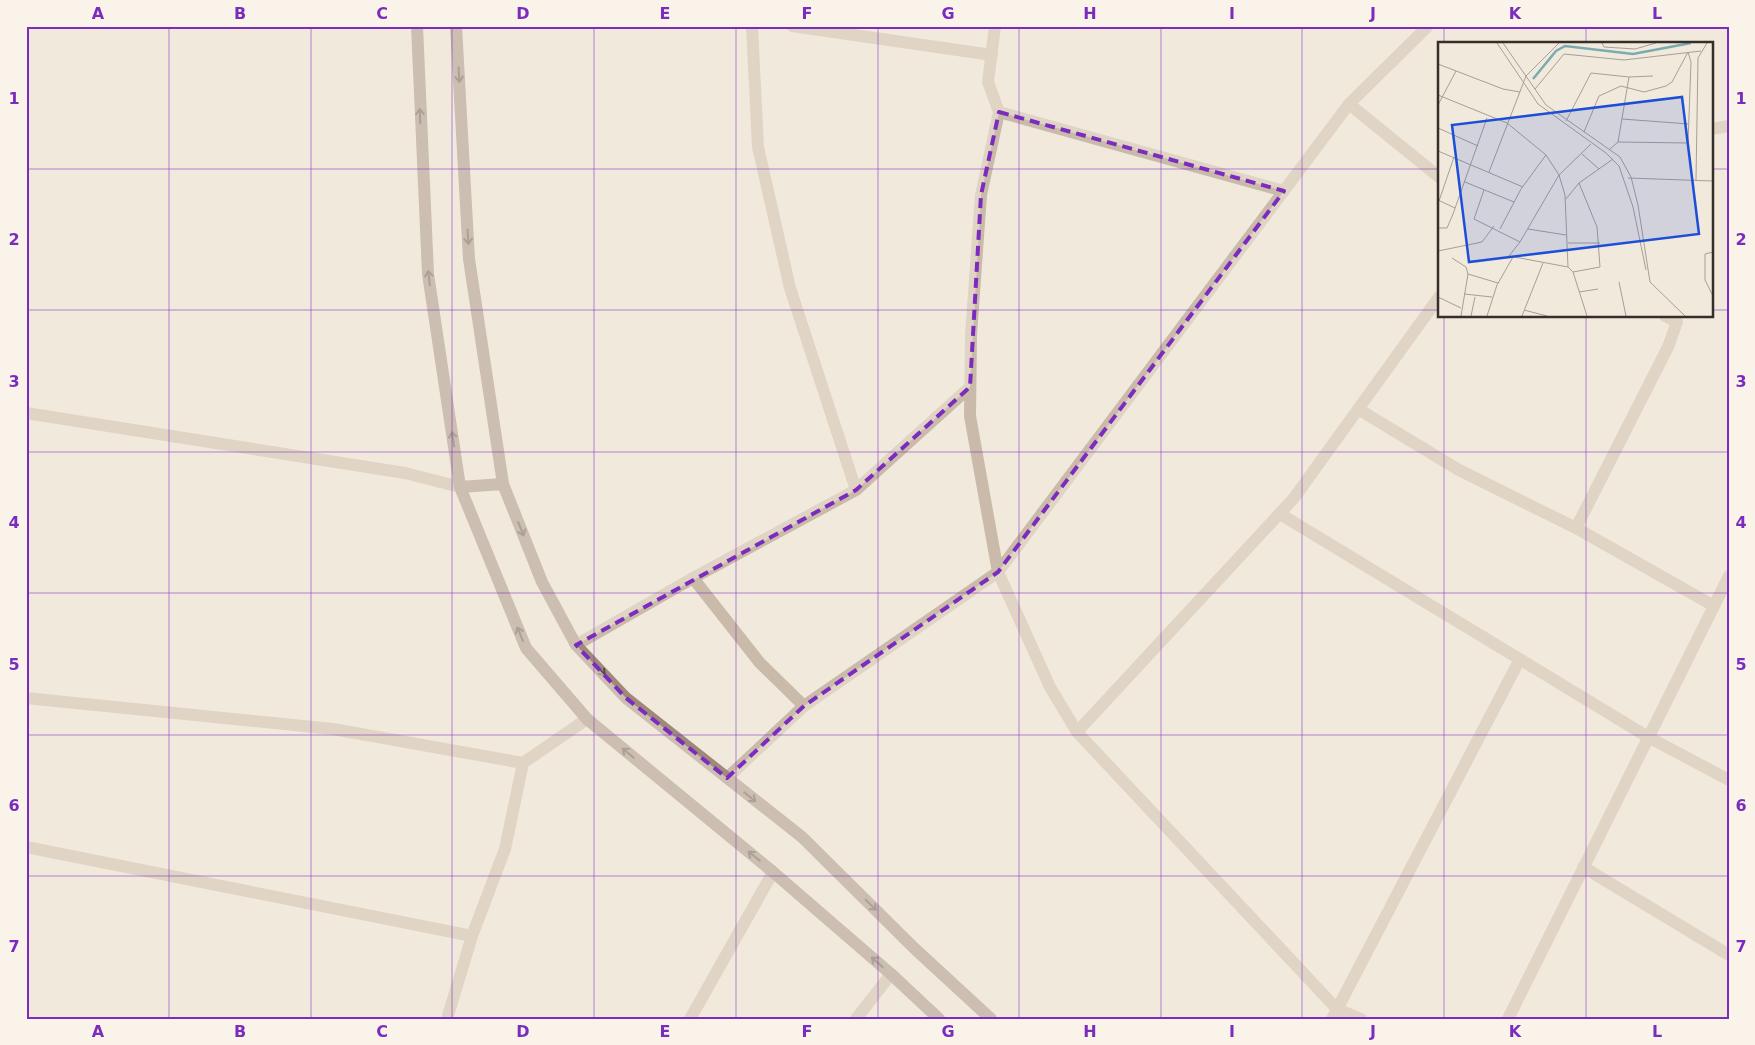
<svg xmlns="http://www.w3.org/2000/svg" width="1755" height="1045" viewBox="0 0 1755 1045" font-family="'DejaVu Sans',sans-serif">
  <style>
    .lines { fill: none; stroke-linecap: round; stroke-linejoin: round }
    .street { stroke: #cabaa9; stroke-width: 12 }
    .secondary { stroke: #9e897a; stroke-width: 12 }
    .oneway { stroke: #564941 }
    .marked { fill: none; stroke: #7b2cbf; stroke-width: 4; stroke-dasharray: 10 6; stroke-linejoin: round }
    .grid { fill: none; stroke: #7b2cbf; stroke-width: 1; stroke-opacity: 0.55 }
    .inset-river { fill: none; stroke: #7cabaf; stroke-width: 2.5 }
    .inset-road { fill: none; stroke: #a79e95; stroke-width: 1 }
    .view { fill: #1d4ed8; fill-opacity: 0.15; stroke: #1d4ed8; stroke-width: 2.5 }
    .inset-edge { fill: none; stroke: #372e29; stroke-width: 2.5 }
    .neatline { fill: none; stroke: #7b2cbf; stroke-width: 2 }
    .grid-label { font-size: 16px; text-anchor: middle; font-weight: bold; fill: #7b2cbf }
  </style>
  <rect width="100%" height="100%" fill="#f2e9dd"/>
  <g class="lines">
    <path class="street" d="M 752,26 L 758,147 L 790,288 L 856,490
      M 792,26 L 992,55
      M 995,26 L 988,82 L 999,112 L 981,195 L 971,335 L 970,416 L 998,572 L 1050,687 L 1077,732
      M 1428,26 L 1349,104 L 1439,177
      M 999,112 L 1284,191
      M 1711,129 L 1729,126
      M 1358,409 L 1459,470 L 1576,528 L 1714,606
      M 26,413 L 405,473 L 460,487
      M 1280,514 L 1648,737 L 1729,780
      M 1576,528 L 1668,347 L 1677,322 L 1665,316
      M 693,578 L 760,663 L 804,706
      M 576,645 L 693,578 L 856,490 L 970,387
      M 26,698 L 333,729 L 523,763 L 587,719
      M 727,778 L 804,706 L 998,572 L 1349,104
      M 26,847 L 472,936
      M 1583,867 L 1729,955
      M 447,1019 L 472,936 L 505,849 L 523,763
      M 690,1019 L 773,872
      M 856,1019 L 891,974
      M 1332,1019 L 1520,659
      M 1361,1019 L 1337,1009 L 1077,732 L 1294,498 L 1439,297
      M 1508,1019 L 1729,576"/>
    <path class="secondary" d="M 417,26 L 428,274 L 460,487 L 526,648 L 587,719 L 773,872 L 891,974 L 939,1019
      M 456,26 L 469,259 L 503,484 L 542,582 L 576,645 L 626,698 L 802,837 L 914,948 L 991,1019
      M 460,487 L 503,484"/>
  </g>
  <defs><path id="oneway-shaft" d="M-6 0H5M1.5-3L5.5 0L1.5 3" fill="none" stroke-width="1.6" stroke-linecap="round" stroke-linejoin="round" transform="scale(1.25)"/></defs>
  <g class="oneway">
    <use href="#oneway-shaft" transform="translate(459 75) rotate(87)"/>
    <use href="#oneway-shaft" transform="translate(420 116) rotate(-92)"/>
    <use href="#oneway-shaft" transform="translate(468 237) rotate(87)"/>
    <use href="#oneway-shaft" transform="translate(429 278) rotate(-97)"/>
    <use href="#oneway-shaft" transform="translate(453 439) rotate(-99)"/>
    <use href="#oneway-shaft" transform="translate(521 529) rotate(68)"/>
    <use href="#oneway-shaft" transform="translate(520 634) rotate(-112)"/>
    <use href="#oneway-shaft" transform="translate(600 670) rotate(46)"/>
    <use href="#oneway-shaft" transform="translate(628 753) rotate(-141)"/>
    <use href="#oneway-shaft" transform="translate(750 797) rotate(39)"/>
    <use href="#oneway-shaft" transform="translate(754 856) rotate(-141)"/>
    <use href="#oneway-shaft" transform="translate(871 905) rotate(45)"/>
    <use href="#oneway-shaft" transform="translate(877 962) rotate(-139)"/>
  </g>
  <path d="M0 0H1755V1045H0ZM 999,112 L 1284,191 L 998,572 L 804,706 L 727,778 L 626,698 L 576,645 L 856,490 L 970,387 L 981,195 Z" fill="#f2e9dd" fill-opacity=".55" fill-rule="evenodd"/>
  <path class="marked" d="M 999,112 L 1284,191 L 998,572 L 804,706 L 727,778 L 626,698 L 576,645 L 856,490 L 970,387 L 981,195 Z"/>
  <path class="grid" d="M 169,26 L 169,1019M 311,26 L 311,1019M 452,26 L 452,1019M 594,26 L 594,1019M 736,26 L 736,1019M 878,26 L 878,1019M 1019,26 L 1019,1019M 1161,26 L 1161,1019M 1302,26 L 1302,1019M 1444,26 L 1444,44M 1586,26 L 1586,44M 26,169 L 1439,169M 1711,169 L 1729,169M 26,310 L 1439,310M 1711,310 L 1729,310M 1444,316 L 1444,1019M 1586,316 L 1586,1019M 26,452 L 1729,452M 26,593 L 1729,593M 26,735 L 1729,735M 26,876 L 1729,876"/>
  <g transform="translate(1438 42)">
    <rect width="275" height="275" fill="#f2e9dd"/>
    <path class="inset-river" d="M 95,37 L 118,9 L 127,4 L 195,12 L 253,1"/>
    <path class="inset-road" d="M 59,1 L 100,62 L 168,111 L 181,124 L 195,165 L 208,228M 65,1 L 108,63 L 182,115 L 193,135 L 200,163 L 212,240 L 247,274M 164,1 L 166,5 L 197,7 L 218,1M 0,22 L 65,47 L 82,50M 191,35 L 215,34M 97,47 L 126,12 L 186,18 L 263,9M 0,53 L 69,81 L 108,113 L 83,147 L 62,187M 0,63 L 18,29M 184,77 L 251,82M 128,79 L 153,31 L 191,35 L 180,100M 0,86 L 40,104M 146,90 L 161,54 L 183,44 L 206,50 L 228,44 L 234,40 L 250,10 L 253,20 L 250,101 L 180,100 L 172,107M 0,109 L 85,145M 144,112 L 161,127M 108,113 L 121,133 L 127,153 L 130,225M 51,130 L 88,34 L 121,1M 190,136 L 275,139M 258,138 L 260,16 L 269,1M 27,140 L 76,160M 46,148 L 36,177 L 82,200 L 71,214 L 130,225 L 135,230 L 149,274M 128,157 L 141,141 L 175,117M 0,158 L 17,166M 1,159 L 16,115M 0,186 L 9,186 L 15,172 L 49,76M 90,187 L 128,193M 82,200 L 121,133 L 153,102M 130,201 L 162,201M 0,209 L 44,200 L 56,184M 275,210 L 267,212 L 267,238 L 275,254M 14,216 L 28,225 L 30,232M 135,230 L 162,225 L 159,185 L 141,141M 181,240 L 188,274M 141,250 L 160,247M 26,252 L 54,255M 0,255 L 23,266M 86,268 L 109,274M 23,274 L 30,232 L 60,241M 33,274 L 37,255M 49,274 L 59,243 L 75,215M 84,274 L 105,221"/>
    <path class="view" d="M 244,55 L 261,192 L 31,220 L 14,83 Z"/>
    <rect width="275" height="275" class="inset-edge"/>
  </g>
  <rect width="1755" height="1045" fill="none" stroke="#faf3e9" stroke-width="55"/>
  <rect x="28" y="28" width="1700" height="990" class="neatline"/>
  <g class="grid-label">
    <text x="98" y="19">A</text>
    <text x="240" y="19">B</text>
    <text x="382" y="19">C</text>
    <text x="523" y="19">D</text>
    <text x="665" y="19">E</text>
    <text x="807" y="19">F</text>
    <text x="948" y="19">G</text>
    <text x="1090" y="19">H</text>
    <text x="1232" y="19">I</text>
    <text x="1373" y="19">J</text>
    <text x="1515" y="19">K</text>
    <text x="1657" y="19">L</text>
    <text x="14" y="104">1</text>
    <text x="1741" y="104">1</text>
    <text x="14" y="245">2</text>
    <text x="1741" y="245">2</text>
    <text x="14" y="387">3</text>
    <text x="1741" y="387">3</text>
    <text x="14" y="528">4</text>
    <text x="1741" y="528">4</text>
    <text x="14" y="670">5</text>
    <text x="1741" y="670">5</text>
    <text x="14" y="811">6</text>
    <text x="1741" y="811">6</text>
    <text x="14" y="952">7</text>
    <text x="1741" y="952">7</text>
    <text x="98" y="1037">A</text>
    <text x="240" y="1037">B</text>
    <text x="382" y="1037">C</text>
    <text x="523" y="1037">D</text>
    <text x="665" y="1037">E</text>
    <text x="807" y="1037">F</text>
    <text x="948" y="1037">G</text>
    <text x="1090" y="1037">H</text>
    <text x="1232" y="1037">I</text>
    <text x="1373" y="1037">J</text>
    <text x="1515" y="1037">K</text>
    <text x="1657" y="1037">L</text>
  </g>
</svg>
